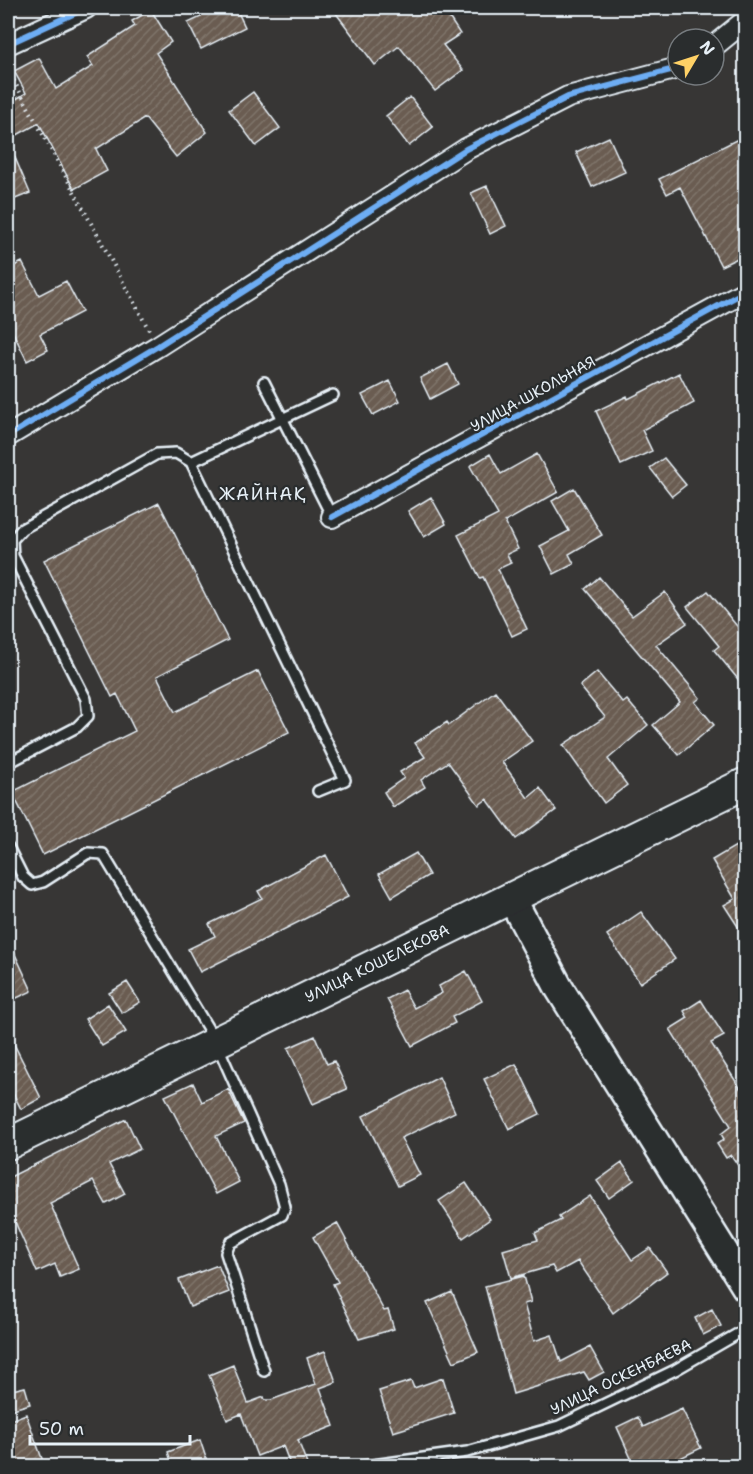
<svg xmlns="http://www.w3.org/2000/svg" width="753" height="1474" viewBox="0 0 753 1474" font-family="'Shantell Sans',sans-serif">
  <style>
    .building { fill: url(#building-hatch); stroke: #e8f1f8; stroke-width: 1.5 }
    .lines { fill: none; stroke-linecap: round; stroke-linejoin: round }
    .service-casing { stroke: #e8f1f8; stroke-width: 14 }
    .minor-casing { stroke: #e8f1f8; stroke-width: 24 }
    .secondary-casing { stroke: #e8f1f8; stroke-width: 32 }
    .primary-casing { stroke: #e8f1f8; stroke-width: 34 }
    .path { stroke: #e8f1f8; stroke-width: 4; stroke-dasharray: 1.5 4.5; stroke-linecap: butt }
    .service { stroke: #2a2d2e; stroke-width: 9 }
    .minor { stroke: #2a2d2e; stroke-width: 20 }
    .secondary { stroke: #2a2d2e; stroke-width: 27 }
    .primary { stroke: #2a2d2e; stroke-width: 30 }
    .cycleway-casing { stroke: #2a2d2e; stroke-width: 10 }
    .cycleway { stroke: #6dadf4; stroke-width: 6 }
    .labels { text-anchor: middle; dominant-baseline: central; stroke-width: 4.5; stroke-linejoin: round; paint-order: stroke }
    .street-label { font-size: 15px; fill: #e8f1f8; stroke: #2a2d2e }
    .quarter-label { font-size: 18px; letter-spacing: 1.5px; fill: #e8f1f8; stroke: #2a2d2e }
  </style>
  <defs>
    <pattern id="building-hatch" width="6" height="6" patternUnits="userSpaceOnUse" patternTransform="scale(1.5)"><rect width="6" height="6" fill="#6a5c51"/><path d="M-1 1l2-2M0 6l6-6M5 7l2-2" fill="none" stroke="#7f746b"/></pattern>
  </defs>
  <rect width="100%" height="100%" fill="#373635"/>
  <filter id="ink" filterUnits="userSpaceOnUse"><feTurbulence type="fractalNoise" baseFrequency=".0167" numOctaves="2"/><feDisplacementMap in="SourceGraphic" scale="12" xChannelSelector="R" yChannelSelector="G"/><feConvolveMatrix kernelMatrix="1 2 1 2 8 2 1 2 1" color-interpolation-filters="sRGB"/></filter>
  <g filter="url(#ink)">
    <path class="building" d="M 196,8 L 236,8 L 245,27 L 201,49 L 188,23 L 201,17 Z
      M 332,8 L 443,8 L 460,34 L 443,45 L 463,70 L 435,91 L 399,46 L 375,65 Z
      M 151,10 L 171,42 L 156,53 L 207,132 L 176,157 L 145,118 L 96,149 L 107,171 L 74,189 L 39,123 L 8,140 L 8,104 L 26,93 L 14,71 L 39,58 L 56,89 L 93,66 L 87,57 L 135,26 L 132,21 Z
      M 253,92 L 280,128 L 256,146 L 229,110 Z
      M 410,97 L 433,127 L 409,146 L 386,116 Z
      M 609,137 L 625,172 L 592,187 L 576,152 Z
      M 740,138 L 746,150 L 746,254 L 721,266 L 680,187 L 667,194 L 659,179 Z
      M 8,141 L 30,193 L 8,202 Z
      M 487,186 L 506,226 L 490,234 L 471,193 Z
      M 22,262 L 39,295 L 66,281 L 82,312 L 40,334 L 48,350 L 27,361 L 8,322 L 8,269 Z
      M 448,364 L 458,384 L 430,399 L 420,378 Z
      M 679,373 L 694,403 L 642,430 L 652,451 L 621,465 L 596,411 L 627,396 L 628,399 Z
      M 390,381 L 400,401 L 373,415 L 362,395 Z
      M 490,454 L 501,474 L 537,454 L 558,492 L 505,522 L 518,549 L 507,554 L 511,563 L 498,569 L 527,629 L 512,636 L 483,577 L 480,578 L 458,535 L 498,515 L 470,466 Z
      M 664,458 L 686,485 L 672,496 L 650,468 Z
      M 574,488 L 602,535 L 569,554 L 574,564 L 554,574 L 540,546 L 569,531 L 552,501 Z
      M 431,497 L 446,524 L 424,537 L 408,511 Z
      M 159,503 L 228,640 L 157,676 L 175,712 L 258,671 L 289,732 L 43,855 L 12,792 L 135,731 L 117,694 L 112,697 L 44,560 Z
      M 599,577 L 632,616 L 665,592 L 687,623 L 656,645 L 700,698 L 695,702 L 714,725 L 679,755 L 653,725 L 680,702 L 585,589 Z
      M 708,591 L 746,637 L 746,689 L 714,650 L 719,646 L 687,607 Z
      M 597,672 L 623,703 L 627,700 L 648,725 L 608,759 L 627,785 L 604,803 L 563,745 L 605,717 L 580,686 Z
      M 495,691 L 532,741 L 502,762 L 528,798 L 540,788 L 556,810 L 516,839 L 487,799 L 479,805 L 448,762 L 421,780 L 425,787 L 393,807 L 384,792 L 404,778 L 400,772 L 425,757 L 415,743 L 447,722 L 449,725 Z
      M 746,840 L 746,939 L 724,905 L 735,899 L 712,860 Z
      M 416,853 L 429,875 L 392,897 L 379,874 Z
      M 326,855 L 348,897 L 200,972 L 188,949 L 215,936 L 209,924 L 262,898 L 258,891 Z
      M 641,912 L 675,959 L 640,983 L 607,935 Z
      M 8,939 L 32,991 L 8,1002 Z
      M 466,971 L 482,1001 L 452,1017 L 455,1023 L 412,1046 L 387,999 L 404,990 L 414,1008 L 442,993 L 439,986 Z
      M 127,982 L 140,1002 L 122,1013 L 109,993 Z
      M 701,1000 L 724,1036 L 711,1043 L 746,1097 L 746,1177 L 731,1155 L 726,1158 L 717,1144 L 724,1139 L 721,1134 L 731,1126 L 670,1029 L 688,1018 L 684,1011 Z
      M 108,1004 L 126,1032 L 102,1046 L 85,1019 Z
      M 8,1032 L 41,1098 L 21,1109 L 8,1083 Z
      M 315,1036 L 327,1064 L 334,1061 L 347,1089 L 313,1104 L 288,1048 Z
      M 516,1064 L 540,1114 L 509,1129 L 484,1079 Z
      M 439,1077 L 455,1112 L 401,1138 L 420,1175 L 398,1186 L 363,1116 Z
      M 193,1083 L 202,1102 L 228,1089 L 244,1123 L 216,1136 L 239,1182 L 216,1194 L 165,1096 Z
      M 126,1119 L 140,1149 L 109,1164 L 125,1194 L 106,1204 L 93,1181 L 50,1203 L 79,1269 L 60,1277 L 55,1264 L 37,1272 L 12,1215 L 8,1216 L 8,1178 Z
      M 622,1163 L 634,1180 L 609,1198 L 597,1181 Z
      M 466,1183 L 490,1219 L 463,1238 L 439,1201 Z
      M 590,1196 L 632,1260 L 650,1248 L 667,1272 L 613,1313 L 578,1261 L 556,1273 L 552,1266 L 511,1278 L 503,1250 L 538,1240 L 535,1233 L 561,1220 L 559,1217 Z
      M 337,1223 L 384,1311 L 388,1310 L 394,1329 L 359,1339 L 333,1284 L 338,1282 L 313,1237 Z
      M 218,1265 L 229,1292 L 190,1307 L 179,1280 Z
      M 524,1276 L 531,1302 L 524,1304 L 534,1341 L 552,1335 L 561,1362 L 590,1347 L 604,1372 L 589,1380 L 584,1372 L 513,1394 L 485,1286 Z
      M 452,1292 L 478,1352 L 454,1362 L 427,1303 Z
      M 712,1309 L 721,1326 L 703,1335 L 695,1318 Z
      M 325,1351 L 336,1382 L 320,1388 L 334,1426 L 298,1440 L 308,1467 L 291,1467 L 283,1446 L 257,1456 L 241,1414 L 227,1420 L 209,1375 L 233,1365 L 248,1403 L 264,1397 L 265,1400 L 271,1400 L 316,1384 L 307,1358 Z
      M 443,1378 L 454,1413 L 393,1432 L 379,1391 L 411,1381 L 414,1388 Z
      M 25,1387 L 30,1404 L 13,1409 L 8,1391 Z
      M 682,1409 L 701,1448 L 662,1467 L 635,1467 L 617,1427 L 638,1417 L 643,1427 Z
      M 26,1414 L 45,1467 L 8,1467 L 8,1421 Z
      M 200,1440 L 209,1467 L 173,1467 L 168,1452 Z"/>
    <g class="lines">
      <defs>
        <path id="service" d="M 264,382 L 332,517
          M 191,462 L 333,395
          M 8,763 L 77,727 L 88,716 L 86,699 L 13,556 L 12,540 L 22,529 L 157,454 L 176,453 L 191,462 L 345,780 L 318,791
          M 8,847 L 23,877 L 32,885 L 43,882 L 88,853 L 103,854 L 216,1042 L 279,1184 L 285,1207 L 282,1215 L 230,1243 L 226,1253 L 264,1371
          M 365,1466 L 467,1452 L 559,1426 L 675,1370 L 746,1329"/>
        <path id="minor" d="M 8,44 L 86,8
          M 714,46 L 746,20
          M 8,436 L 158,346 L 466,149 L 568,97 L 678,68
          M 332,517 L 746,291"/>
        <path id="secondary" d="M 511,897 L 559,988 L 746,1287"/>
        <g id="primary">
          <path id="s1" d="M 8,1144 L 746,783"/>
        </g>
      </defs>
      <use href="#service" class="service-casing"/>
      <use href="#minor" class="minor-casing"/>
      <use href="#secondary" class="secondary-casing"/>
      <use href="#primary" class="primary-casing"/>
      <path class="path" d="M 8,70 L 149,330"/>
      <use href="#service" class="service"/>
      <use href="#minor" class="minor"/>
      <use href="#secondary" class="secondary"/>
      <use href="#primary" class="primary"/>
      <defs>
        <path id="cycleway" d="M 8,44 L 86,8
          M 8,436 L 158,346 L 466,149 L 568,97 L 678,68
          M 332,517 L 746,291"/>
      </defs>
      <use href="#cycleway" class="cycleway-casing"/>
      <use href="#cycleway" class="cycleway"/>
    </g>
  </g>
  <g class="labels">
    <g class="street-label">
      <text transform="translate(533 394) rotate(-29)">УЛИЦА ШКОЛЬНАЯ</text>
      <text stroke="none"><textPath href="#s1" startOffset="411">УЛИЦА КОШЕЛЕКОВА</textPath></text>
      <text transform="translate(621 1377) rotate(-26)">УЛИЦА ОСКЕНБАЕВА</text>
    </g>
    <g class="quarter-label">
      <text x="263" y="494">ЖАЙНАҚ</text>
    </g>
  </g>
  <rect width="753" height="1474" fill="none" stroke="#2a2d2e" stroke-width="30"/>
  <rect x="15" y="15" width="723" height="1444" fill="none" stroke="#e8f1f8" stroke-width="2" filter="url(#ink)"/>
  <g transform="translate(696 57) rotate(51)"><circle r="28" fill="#2a2d2e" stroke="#767b7f" stroke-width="1.5"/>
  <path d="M0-4.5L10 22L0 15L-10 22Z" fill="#ffd166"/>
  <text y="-9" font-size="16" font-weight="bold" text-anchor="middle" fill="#e8f1f8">N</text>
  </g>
  <path d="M30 1435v9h160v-9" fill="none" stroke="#e8f1f8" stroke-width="3"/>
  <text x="39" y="1435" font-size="18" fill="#e8f1f8" stroke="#2a2d2e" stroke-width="4.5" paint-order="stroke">50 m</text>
</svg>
